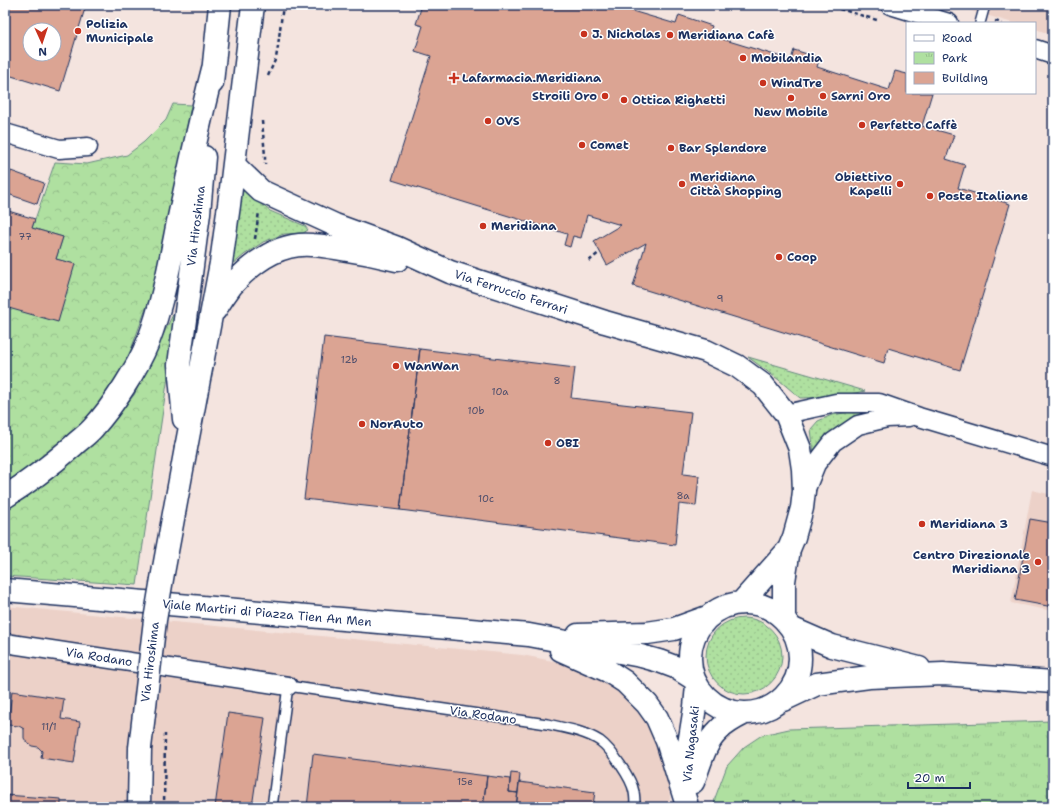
<svg xmlns="http://www.w3.org/2000/svg" width="1058" height="812" viewBox="0 0 1058 812" font-family="'Shantell Sans',sans-serif">
  <style>
    .built { fill: #ecd1c8 }
    .grass { fill: url(#grass-dots); stroke: #65887f }
    .forest { fill: url(#forest-crowns); stroke: #65887f }
    .park { fill: url(#park-tufts); stroke: #65887f }
    .building { fill: #dba493; stroke: #1b2f5e; fill-rule: evenodd }
    .lines { fill: none; stroke-linecap: round; stroke-linejoin: round }
    .lane-casing { stroke: #1b2f5e; stroke-width: 12 }
    .street-casing { stroke: #1b2f5e; stroke-width: 21 }
    .primary-casing { stroke: #1b2f5e; stroke-width: 25 }
    .path { stroke: #1b2f5e; stroke-width: 2.5; stroke-dasharray: 4 3; stroke-linecap: butt }
    .lane { stroke: #fff; stroke-width: 9 }
    .street { stroke: #fff; stroke-width: 18 }
    .primary { stroke: #fff; stroke-width: 22 }
    .primary-bridge-casing { stroke: #1b2f5e; stroke-width: 25; stroke-linecap: butt }
    .primary-bridge { stroke: #fff; stroke-width: 22 }
    .poi-dot { fill: #c8321e; stroke: #fff; stroke-width: 1.5 }
    .labels { text-anchor: middle; dominant-baseline: central; stroke-width: 3; stroke-linejoin: round; paint-order: stroke }
    .number-label { font-size: 10px; fill: #4b4c6b }
    .poi-label { font-size: 12px; font-weight: bold; fill: #1b2f5e; stroke: #fff; text-anchor: start }
    .street-label { font-size: 12px; fill: #1b2f5e; stroke: #fff }
  </style>
  <defs>
    <pattern id="grass-dots" width="8" height="8" patternUnits="userSpaceOnUse"><rect width="8" height="8" fill="#afe0a0"/><path d="M2 2h.1M6 6h.1" fill="none" stroke="#96c08c" stroke-width="1.8" stroke-linecap="round"/></pattern>
    <pattern id="forest-crowns" width="20" height="18" patternUnits="userSpaceOnUse"><rect width="20" height="18" fill="#afe0a0"/><path d="M2 6a3 3 0 1 1 6 0M12 15a3 3 0 1 1 6 0" fill="none" stroke="#96c08c"/></pattern>
    <pattern id="park-tufts" width="24" height="20" patternUnits="userSpaceOnUse"><rect width="24" height="20" fill="#afe0a0"/><path d="M3 7l-1-3M5 7V3M7 7l1-3M15 17l-1-3M17 17v-4M19 17l1-3" fill="none" stroke="#96c08c"/></pattern>
  </defs>
  <rect width="100%" height="100%" fill="#f4e4df"/>
  <filter id="ink" filterUnits="userSpaceOnUse"><feTurbulence type="fractalNoise" baseFrequency=".025" numOctaves="2"/><feDisplacementMap in="SourceGraphic" scale="8" xChannelSelector="R" yChannelSelector="G"/><feConvolveMatrix kernelMatrix="1 2 1 2 8 2 1 2 1" color-interpolation-filters="sRGB"/></filter>
  <g filter="url(#ink)">
    <path class="built" d="M 952,5 L 1053,5 L 1053,35 L 1035,29 L 1035,23 L 1013,23 Z
      M 1032,490 L 1053,495 L 1053,611 L 1011,603 Z
      M 5,606 L 522,655 L 568,664 L 605,680 L 633,700 L 653,726 L 667,764 L 670,797 L 669,807 L 5,807 Z"/>
    <path class="grass" d="M 238,180 L 248,194 L 270,211 L 305,226 L 308,230 L 303,233 L 284,234 L 263,242 L 244,255 L 226,270 Z
      M 748,357 L 865,391 L 834,397 L 800,398 L 779,380 Z
      M 863,410 L 888,412 L 814,454 L 811,429 L 818,421 L 832,415 Z
      M706 656a38 38 0 1 1 76 0a38 38 0 1 1-76 0Z"/>
    <path class="forest" d="M 173,104 L 191,105 L 172,211 L 153,289 L 128,358 L 100,404 L 81,426 L 5,488 L 5,307 L 74,264 L 56,259 L 63,237 L 32,228 L 55,162 L 87,164 L 127,155 L 144,142 L 166,120 Z
      M 179,302 L 137,585 L 5,576 L 5,507 L 55,476 L 90,446 L 134,395 Z"/>
    <path class="park" d="M 1053,721 L 1053,807 L 714,807 L 715,798 L 727,766 L 744,747 L 762,735 L 789,729 Z"/>
    <path class="building" d="M 5,5 L 86,5 L 60,91 L 5,74 ZM 30,30 L 54,30 L 54,54 L 30,54 Z
      M 422,5 L 438,5 L 446,7 L 446,5 L 612,5 L 676,24 L 679,15 L 712,26 L 709,35 L 791,60 L 794,50 L 817,57 L 816,60 L 819,60 L 817,67 L 889,90 L 895,71 L 907,74 L 907,93 L 932,93 L 922,126 L 954,135 L 946,159 L 965,165 L 958,188 L 1010,204 L 960,370 L 888,348 L 884,363 L 633,286 L 646,243 L 607,265 L 594,241 L 621,225 L 587,215 L 581,238 L 573,236 L 570,247 L 564,245 L 567,234 L 392,180 L 431,56 L 415,51 L 423,26 L 416,24 Z
      M 11,171 L 44,183 L 37,204 L 5,193 L 5,190 Z
      M 5,210 L 35,219 L 32,228 L 63,237 L 56,259 L 75,264 L 58,322 L 5,307 Z
      M 324,337 L 420,349 L 400,510 L 304,499 Z
      M 420,349 L 575,368 L 571,398 L 691,412 L 683,474 L 699,476 L 696,506 L 679,504 L 675,545 L 400,510 Z
      M 1030,519 L 1053,523 L 1053,607 L 1015,600 Z
      M 12,691 L 64,699 L 61,719 L 80,722 L 74,763 L 41,758 L 42,751 L 38,747 L 32,746 L 27,743 L 24,738 L 24,729 L 19,726 L 8,725 Z
      M 228,713 L 265,718 L 252,807 L 215,807 Z
      M 313,754 L 487,776 L 483,807 L 307,807 Z
      M 511,773 L 520,774 L 518,793 L 509,792 Z
      M 487,776 L 510,779 L 509,792 L 518,793 L 516,807 L 483,807 Z
      M 519,782 L 595,792 L 593,805 L 605,806 L 605,807 L 516,807 Z
      M 5,795 L 61,799 L 61,807 L 5,807 Z"/>
    <g class="lines">
      <defs>
        <path id="lane" d="M 980,23 L 985,5
          M 272,807 L 288,686 L 547,724 C 565,728 585,731 600,741 C 611,749 632,779 634,792 C 635,797 635,802 635,807"/>
        <path id="street" d="M 890,5 L 949,23
          M 1035,49 L 1053,55
          M 5,133 L 59,149 L 88,147
          M 786,414 L 836,403 L 879,403 L 919,417 L 1053,457
          M 805,491 L 816,464 L 833,442 L 858,425 L 887,418 L 909,417
          M 5,643 L 288,686"/>
        <path id="primary" d="M 212,83 L 220,5
          M 234,165 L 261,191 L 335,225 L 395,247 L 450,272 L 605,322 L 706,351 L 737,366 L 763,385 L 786,414 L 800,449 L 803,469 L 804,491 L 802,508 L 794,537 L 789,549 L 784,581 L 784,618
          M 215,310 C 220,302 226,293 232,285 C 252,263 280,242 312,245 C 320,245 328,247 336,248 C 357,251 377,255 397,260
          M 184,419 L 179,365 L 199,213 L 204,157
          M 186,448 L 221,263 L 229,205 L 253,5
          M 5,497 C 29,482 51,465 73,446 C 79,440 87,435 93,428 C 113,406 137,369 148,342 C 163,303 170,262 178,222 C 189,170 200,119 213,69
          M 5,590 L 529,635 L 641,656 L 659,661 L 675,667 L 694,679
          M690 658a55 55 0 1 1 110 0a55 55 0 1 1-110 0Z
          M 741,603 L 789,549
          M 793,629 L 832,646 L 919,668
          M 578,635 L 647,633 L 674,629 L 710,616
          M 561,650 L 608,671 L 625,682 L 647,704 L 657,718 L 667,741 L 686,802
          M 783,700 L 817,684 L 869,677 L 943,674 L 1053,682
          M 693,782 C 700,765 704,744 718,731 C 725,723 735,718 745,713
          M 686,785 L 687,757 L 695,707 L 697,685
          M 139,807 L 140,748"/>
      </defs>
      <use href="#lane" class="lane-casing"/>
      <use href="#street" class="street-casing"/>
      <use href="#primary" class="primary-casing"/>
      <path class="path" d="M 826,5 L 877,20
        M 995,21 L 1002,23
        M 268,76 L 276,58 L 278,46 L 283,5
        M 262,121 L 265,156 L 265,164
        M 255,239 L 259,212
        M 589,261 L 600,252
        M 164,807 L 165,734"/>
      <use href="#lane" class="lane"/>
      <use href="#street" class="street"/>
      <use href="#primary" class="primary"/>
      <defs>
        <path id="primary-bridge" d="M 140,748 L 155,620 L 163,573 L 186,448"/>
      </defs>
      <use href="#primary-bridge" class="primary-bridge-casing"/>
      <use href="#primary-bridge" class="primary-bridge"/>
    </g>
  </g>
  <g class="poi-dot">
    <circle cx="78" cy="31" r="4"/>
    <circle cx="584" cy="34" r="4"/>
    <circle cx="670" cy="35" r="4"/>
    <circle cx="743" cy="58" r="4"/>
    <path d="M452 72h4v4h4v4h-4v4h-4v-4h-4v-4h4z"/>
    <circle cx="763" cy="83" r="4"/>
    <circle cx="605" cy="96" r="4"/>
    <circle cx="823" cy="96" r="4"/>
    <circle cx="791" cy="98" r="4"/>
    <circle cx="624" cy="100" r="4"/>
    <circle cx="488" cy="121" r="4"/>
    <circle cx="862" cy="125" r="4"/>
    <circle cx="582" cy="145" r="4"/>
    <circle cx="671" cy="148" r="4"/>
    <circle cx="682" cy="184" r="4"/>
    <circle cx="900" cy="184" r="4"/>
    <circle cx="930" cy="196" r="4"/>
    <circle cx="483" cy="226" r="4"/>
    <circle cx="779" cy="257" r="4"/>
    <circle cx="396" cy="366" r="4"/>
    <circle cx="362" cy="424" r="4"/>
    <circle cx="548" cy="443" r="4"/>
    <circle cx="922" cy="524" r="4"/>
    <circle cx="1038" cy="562" r="4"/>
  </g>
  <g class="labels">
    <g class="number-label">
      <text x="25" y="236">77</text>
      <text x="720" y="298">9</text>
      <text x="349" y="359">12b</text>
      <text x="557" y="380">8</text>
      <text x="500" y="391">10a</text>
      <text x="476" y="410">10b</text>
      <text x="683" y="495">8a</text>
      <text x="486" y="498">10c</text>
      <text x="49" y="726">11/1</text>
      <text x="465" y="781">15e</text>
    </g>
    <g class="poi-label">
      <text x="86" y="24">Polizia<tspan x="86" dy="14">Municipale</tspan></text>
      <text x="592" y="34">J. Nicholas</text>
      <text x="678" y="35">Meridiana Cafè</text>
      <text x="751" y="58">Mobilandia</text>
      <text x="462" y="78">Lafarmacia.Meridiana</text>
      <text x="771" y="83">WindTre</text>
      <text x="597" y="96" text-anchor="end">Stroili Oro</text>
      <text x="831" y="96">Sarni Oro</text>
      <text x="632" y="100">Ottica Righetti</text>
      <text x="791" y="112" text-anchor="middle">New Mobile</text>
      <text x="496" y="121">OVS</text>
      <text x="870" y="125">Perfetto Caffè</text>
      <text x="590" y="145">Comet</text>
      <text x="679" y="148">Bar Splendore</text>
      <text x="690" y="177">Meridiana<tspan x="690" dy="14">Città Shopping</tspan></text>
      <text x="892" y="177" text-anchor="end">Obiettivo<tspan x="892" dy="14">Kapelli</tspan></text>
      <text x="938" y="196">Poste Italiane</text>
      <text x="491" y="226">Meridiana</text>
      <text x="787" y="257">Coop</text>
      <text x="404" y="366">WanWan</text>
      <text x="370" y="424">NorAuto</text>
      <text x="556" y="443">OBI</text>
      <text x="930" y="524">Meridiana 3</text>
      <text x="1030" y="555" text-anchor="end">Centro Direzionale<tspan x="1030" dy="14">Meridiana 3</tspan></text>
    </g>
    <g class="street-label">
      <text transform="translate(196 226) rotate(-83)">Via Hiroshima</text>
      <text transform="translate(511 292) rotate(18)">Via Ferruccio Ferrari</text>
      <text transform="translate(267 613) rotate(5)">Viale Martiri di Piazza Tien An Men</text>
      <text transform="translate(99 657) rotate(9)">Via Rodano</text>
      <text transform="translate(150 662) rotate(-83)">Via Hiroshima</text>
      <text transform="translate(483 715) rotate(8)">Via Rodano</text>
      <text transform="translate(691 744) rotate(-84)">Via Nagasaki</text>
    </g>
  </g>
  <rect width="1058" height="812" fill="none" stroke="#fff" stroke-width="20"/>
  <rect x="10" y="10" width="1038" height="792" fill="none" stroke="#1b2f5e" stroke-width="1.5" filter="url(#ink)"/>
  <rect x="906" y="22" width="130" height="72" fill="#ffffff" stroke="#a4acbf"/>
  <rect x="914" y="35" width="20" height="6" fill="#ffffff" stroke="#a4acbf"/>
  <text x="942" y="42" font-size="12" fill="#1b2f5e">Road</text>
  <rect x="914" y="52" width="20" height="12" fill="url(#park-tufts)" stroke="#a4acbf"/>
  <text x="942" y="62" font-size="12" fill="#1b2f5e">Park</text>
  <rect x="914" y="72" width="20" height="12" fill="#dba493" stroke="#a4acbf"/>
  <text x="942" y="82" font-size="12" fill="#1b2f5e">Building</text>
  <g transform="translate(42 42) rotate(177)"><circle r="19" fill="#ffffff" stroke="#a4acbf"/>
  <path d="M0-3L7 15L0 10L-7 15Z" fill="#c8321e"/>
  <text y="-6" font-size="11" font-weight="bold" text-anchor="middle" fill="#1b2f5e">N</text>
  </g>
  <path d="M908 782v6h62v-6" fill="none" stroke="#1b2f5e" stroke-width="2"/>
  <text x="914" y="782" font-size="12" fill="#1b2f5e" stroke="#ffffff" stroke-width="3" paint-order="stroke">20 m</text>
</svg>
